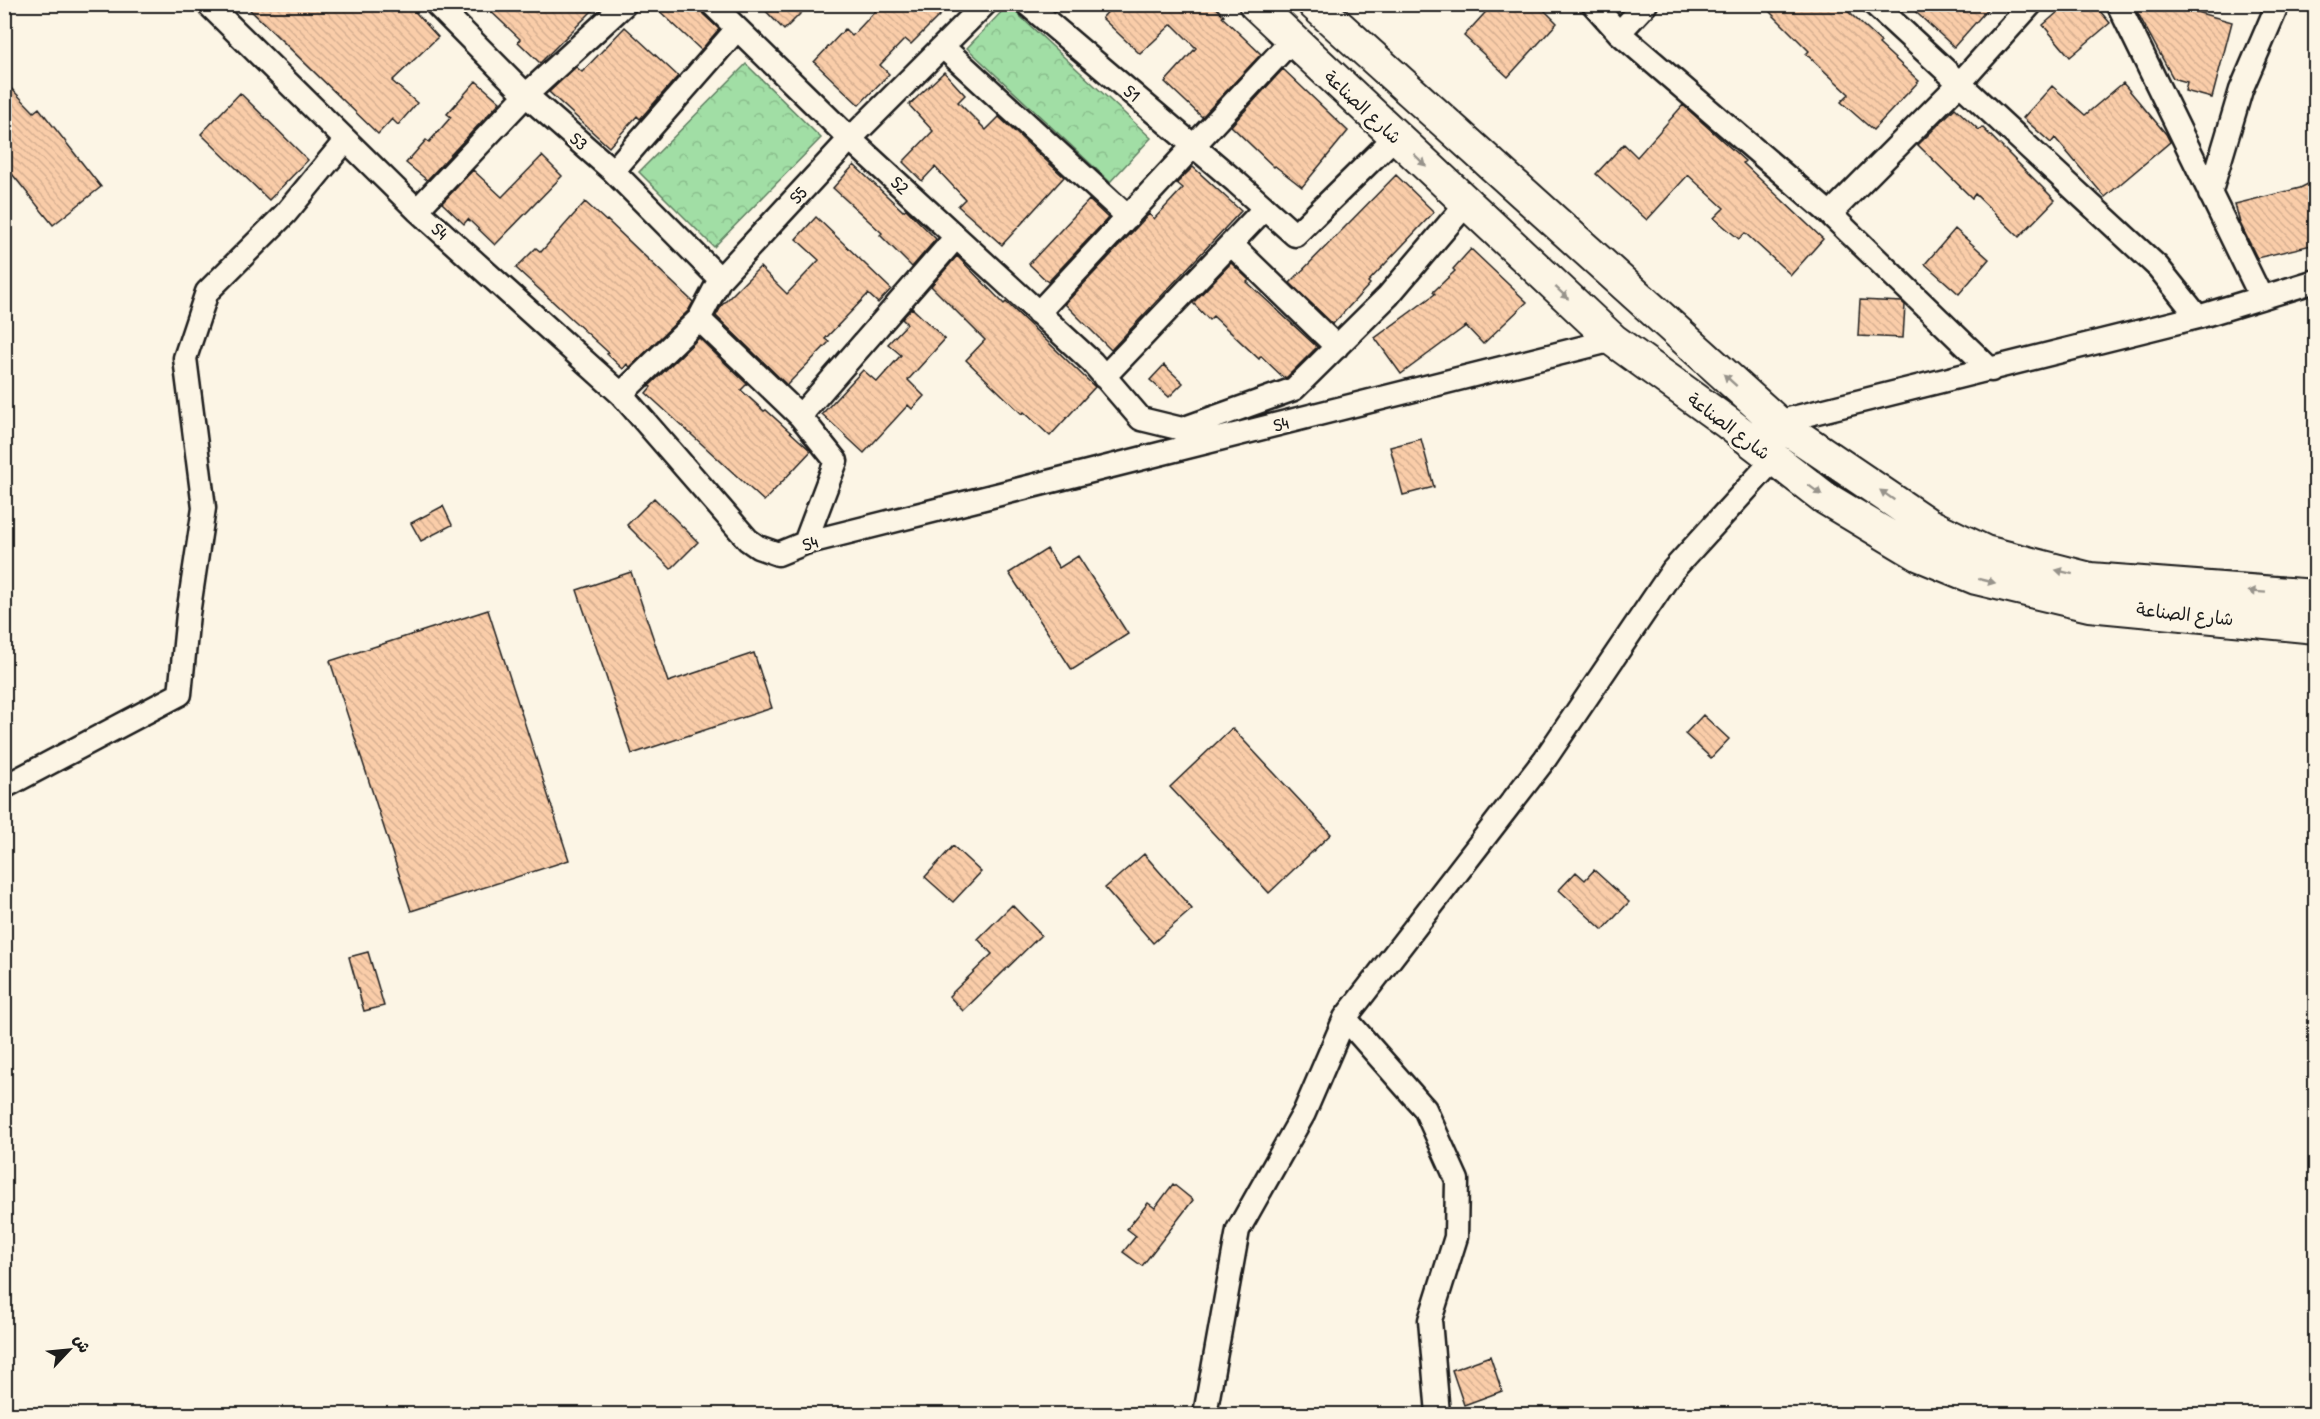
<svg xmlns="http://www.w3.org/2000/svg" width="2320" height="1419" viewBox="0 0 2320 1419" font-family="'Patrick Hand','Playpen Sans Arabic',sans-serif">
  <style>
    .forest { fill: url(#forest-crowns); stroke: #5e7d60; stroke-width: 1.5 }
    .building { fill: url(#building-back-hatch); stroke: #1c1c1c; stroke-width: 1.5 }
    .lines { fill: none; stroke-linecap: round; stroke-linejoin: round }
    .minor-casing { stroke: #1c1c1c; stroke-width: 27 }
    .secondary-casing { stroke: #1c1c1c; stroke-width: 36 }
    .minor { stroke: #fcf5e5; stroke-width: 22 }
    .secondary { stroke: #fcf5e5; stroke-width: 32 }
    .oneway { fill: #97938b }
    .labels { text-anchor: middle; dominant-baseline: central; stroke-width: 6; stroke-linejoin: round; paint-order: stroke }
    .street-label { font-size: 18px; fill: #1c1c1c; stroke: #fcf5e5 }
  </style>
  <defs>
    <pattern id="forest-crowns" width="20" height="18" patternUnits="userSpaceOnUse" patternTransform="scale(1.5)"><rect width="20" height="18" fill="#a1dea5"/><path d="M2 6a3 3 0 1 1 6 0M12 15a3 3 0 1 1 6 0" fill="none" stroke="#8abe8d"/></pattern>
    <pattern id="building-back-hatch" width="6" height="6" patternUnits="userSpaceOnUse" patternTransform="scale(1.5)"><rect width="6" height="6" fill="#facda9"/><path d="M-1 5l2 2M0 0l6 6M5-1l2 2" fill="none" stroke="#d6af91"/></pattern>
  </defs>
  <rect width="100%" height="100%" fill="#fcf5e5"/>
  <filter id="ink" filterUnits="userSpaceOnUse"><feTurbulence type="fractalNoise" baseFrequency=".0167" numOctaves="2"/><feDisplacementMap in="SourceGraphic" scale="12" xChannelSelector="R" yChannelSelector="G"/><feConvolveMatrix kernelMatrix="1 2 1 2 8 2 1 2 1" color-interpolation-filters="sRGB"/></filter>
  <g filter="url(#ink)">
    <path class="forest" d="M 1008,5 L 1151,138 L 1110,182 L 967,48 Z
      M 746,64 L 821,138 L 714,247 L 639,172 Z"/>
    <path class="building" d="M 244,4 L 408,4 L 438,37 L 392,81 L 417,103 L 398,125 L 392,119 L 378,134 Z
      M 483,4 L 599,4 L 540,63 L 518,42 L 520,39 Z
      M 652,4 L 699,4 L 703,14 L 719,29 L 701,50 Z
      M 759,4 L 810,4 L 784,30 Z
      M 882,4 L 951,4 L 911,44 L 905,39 L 880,65 L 889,74 L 859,105 L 814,62 L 845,29 L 852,36 Z
      M 1115,4 L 1213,4 L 1224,16 L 1222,17 L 1261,54 L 1202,117 L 1165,82 L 1196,48 L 1172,24 L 1140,54 L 1102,18 Z
      M 1493,4 L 1538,4 L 1557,23 L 1508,77 L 1464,36 Z
      M 1762,4 L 1841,5 L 1881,42 L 1879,44 L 1919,81 L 1873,130 L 1841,102 L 1849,94 L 1806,54 L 1809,51 Z
      M 1907,4 L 1992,4 L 1954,47 Z
      M 2067,4 L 2094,4 L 2110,23 L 2070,57 L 2043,25 Z
      M 2133,4 L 2168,4 L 2232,22 L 2212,98 L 2185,91 L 2187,82 L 2173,78 Z
      M 625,27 L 678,76 L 640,119 L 637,116 L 609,147 L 549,92 L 576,67 L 582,72 Z
      M 1283,69 L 1348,131 L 1302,187 L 1275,166 L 1274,167 L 1231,126 Z
      M 944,72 L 965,95 L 958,102 L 986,130 L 999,117 L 1064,177 L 1002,245 L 958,206 L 965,199 L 935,167 L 922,181 L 903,162 L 933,131 L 909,105 Z
      M 4,81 L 34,112 L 39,108 L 101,187 L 53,225 L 4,164 Z
      M 476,81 L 500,102 L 427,180 L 406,163 L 426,140 L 429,142 L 451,117 L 447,114 Z
      M 2123,83 L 2166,134 L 2170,142 L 2105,197 L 2055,138 L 2051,143 L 2023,118 L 2052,86 L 2085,115 Z
      M 240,93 L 308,160 L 269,200 L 201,134 Z
      M 1683,105 L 1745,161 L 1743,163 L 1823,239 L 1791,275 L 1745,233 L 1739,239 L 1714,218 L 1724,208 L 1688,175 L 1647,220 L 1596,174 L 1624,144 L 1637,157 Z
      M 1955,108 L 1979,130 L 1982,127 L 2055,200 L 2019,237 L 1975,194 L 1972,198 L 1918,145 Z
      M 542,156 L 562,176 L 495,245 L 468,219 L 464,224 L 442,203 L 473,170 L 502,197 Z
      M 854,165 L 903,211 L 906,209 L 936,239 L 912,267 L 880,235 L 882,233 L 833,188 Z
      M 1193,167 L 1241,211 L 1111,350 L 1065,304 L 1149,214 L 1154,219 L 1183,188 L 1177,183 Z
      M 1396,175 L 1434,212 L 1368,282 L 1370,284 L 1333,324 L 1290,283 Z
      M 2316,180 L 2316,244 L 2257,258 L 2240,223 L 2235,204 L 2300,188 Z
      M 1089,200 L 1108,218 L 1048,282 L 1029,264 Z
      M 585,202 L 606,221 L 607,220 L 693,302 L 688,311 L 630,367 L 627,364 L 623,369 L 607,354 L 609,353 L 516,268 L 536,248 L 541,252 Z
      M 816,217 L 891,289 L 878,303 L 868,294 L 825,339 L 829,342 L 787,385 L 716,316 L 722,305 L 760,267 L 787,294 L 819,260 L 796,239 Z
      M 1955,229 L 1989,259 L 1959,294 L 1925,264 Z
      M 1471,249 L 1527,302 L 1483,344 L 1466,326 L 1401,374 L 1375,338 L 1435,294 L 1433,292 L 1455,271 L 1453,269 Z
      M 957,256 L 1004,304 L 1006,302 L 1095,387 L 1050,436 L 1024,412 L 1022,414 L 966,360 L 985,340 L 931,286 Z
      M 1231,263 L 1249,280 L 1247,282 L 1317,347 L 1287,377 L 1284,378 L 1261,356 L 1259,359 L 1213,316 L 1209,320 L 1193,303 Z
      M 1860,300 L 1902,302 L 1905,305 L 1903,338 L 1858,336 Z
      M 912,308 L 945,339 L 908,380 L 924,396 L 912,409 L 908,405 L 864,453 L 822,414 L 863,370 L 877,382 L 901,355 L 888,344 L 907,324 L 902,319 Z
      M 699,338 L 747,384 L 741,390 L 764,411 L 766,410 L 811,451 L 764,501 L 646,393 L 651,387 L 649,386 Z
      M 1164,365 L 1183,383 L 1169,397 L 1150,380 Z
      M 1421,439 L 1434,487 L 1403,495 L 1390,447 Z
      M 654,498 L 698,542 L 671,569 L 627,525 Z
      M 443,506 L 452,525 L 421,541 L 411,523 Z
      M 1047,549 L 1059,568 L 1078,556 L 1128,634 L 1072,670 L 1009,573 Z
      M 631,572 L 668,682 L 754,653 L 772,708 L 632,754 L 577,590 Z
      M 488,610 L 569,860 L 411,911 L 330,661 Z
      M 1703,715 L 1729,739 L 1711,758 L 1685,734 Z
      M 1232,728 L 1331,834 L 1269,893 L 1170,787 Z
      M 953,846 L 981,872 L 953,902 L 925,877 Z
      M 1144,854 L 1192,909 L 1153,943 L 1105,888 Z
      M 1594,870 L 1629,902 L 1603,930 L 1559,890 L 1576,872 L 1585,880 Z
      M 1012,905 L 1041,935 L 963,1011 L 949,996 L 992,954 L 978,939 Z
      M 368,952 L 384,1006 L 364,1011 L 349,957 Z
      M 1173,1184 L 1193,1200 L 1142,1266 L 1123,1252 L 1136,1236 L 1127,1229 L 1148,1203 L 1155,1208 Z
      M 1490,1356 L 1502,1391 L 1464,1405 L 1452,1370 Z"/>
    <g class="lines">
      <defs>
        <path id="minor" d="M 208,4 L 417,210 L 621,394 L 748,540 L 758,547 L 778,554 L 805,543 L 1613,340
          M 436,4 L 526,95 L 613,171 L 720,279
          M 712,4 L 850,139 L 1092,362 L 1141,419 L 1182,429 L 1294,389 L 1388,296 L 1466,204
          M 1027,4 L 1236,182 L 1295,235 L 1395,137
          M 1593,4 L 1619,33 L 1830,214 L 1991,370
          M 1874,4 L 2158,267 L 2198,317
          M 2118,4 L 2261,297
          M 1619,33 L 1646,4
          M 943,47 L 1128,217
          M 613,171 L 737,29
          M 2210,194 L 2241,90 L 2278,4
          M 417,210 L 526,95 L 625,4
          M 1830,214 L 1959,84 L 2031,4
          M 1231,244 L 1337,347
          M 1038,313 L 1292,40
          M 699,319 L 800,416 L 836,461 L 805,543
          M 1104,377 L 1265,208
          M 621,394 L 699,319 L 720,279 L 850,139 L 985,4
          M 800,416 L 956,237
          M 1777,422 L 2198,317 L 2316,281
          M 4,787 L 180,694 L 188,614 L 204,508 L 185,358 L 207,292 L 286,213 L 346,140
          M 1345,1018 L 1425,1109 L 1457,1180 L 1456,1237 L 1430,1320 L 1438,1414
          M 1205,1414 L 1238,1230 L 1304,1113 L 1345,1018 L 1545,759 L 1673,570 L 1774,459"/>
        <path id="secondary" d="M 1255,4 L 1613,340 L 1728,423 L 1825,498 L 1920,555 L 1976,578 L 2089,605 L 2316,627
          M 1314,4 L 1777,422 L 1929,525 L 1985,552 L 2090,579 L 2316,596"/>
      </defs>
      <use href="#minor" class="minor-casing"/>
      <use href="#secondary" class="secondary-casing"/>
      <use href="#minor" class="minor"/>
      <use href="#secondary" class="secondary"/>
    </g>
    <defs><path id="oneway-solid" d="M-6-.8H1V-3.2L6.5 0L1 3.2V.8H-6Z" transform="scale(1.5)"/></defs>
    <g class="oneway">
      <use href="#oneway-solid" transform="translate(1420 160) rotate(44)"/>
      <use href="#oneway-solid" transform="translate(1562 293) rotate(43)"/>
      <use href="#oneway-solid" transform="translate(1730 380) rotate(-138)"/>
      <use href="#oneway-solid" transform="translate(1815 490) rotate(37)"/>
      <use href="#oneway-solid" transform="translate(1887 495) rotate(-145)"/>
      <use href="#oneway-solid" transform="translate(2064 572) rotate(-166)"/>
      <use href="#oneway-solid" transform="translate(1987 581) rotate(14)"/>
      <use href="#oneway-solid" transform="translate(2257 592) rotate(-176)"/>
    </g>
  </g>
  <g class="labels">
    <g class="street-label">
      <text transform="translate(1132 93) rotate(40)">S1</text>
      <text transform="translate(1363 107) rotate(43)">شارع الصناعة</text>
      <text transform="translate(579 141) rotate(41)">S3</text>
      <text transform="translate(900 185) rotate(43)">S2</text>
      <text transform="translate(798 195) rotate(-47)">S5</text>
      <text transform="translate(440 231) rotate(42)">S4</text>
      <text transform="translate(1281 424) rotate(-14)">S4</text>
      <text transform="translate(1729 426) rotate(37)">شارع الصناعة</text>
      <text transform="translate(810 543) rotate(-17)">S4</text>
      <text transform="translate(2185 614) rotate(6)">شارع الصناعة</text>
    </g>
  </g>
  <rect width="2320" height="1419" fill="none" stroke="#fcf5e5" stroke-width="24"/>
  <rect x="12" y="12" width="2296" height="1395" fill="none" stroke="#1c1c1c" stroke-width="2" filter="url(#ink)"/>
  <g transform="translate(69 1350) rotate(64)" stroke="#fcf5e5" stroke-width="4.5" paint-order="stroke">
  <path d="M0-4.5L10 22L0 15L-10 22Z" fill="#1c1c1c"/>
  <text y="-9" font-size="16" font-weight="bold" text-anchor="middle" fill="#1c1c1c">ش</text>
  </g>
</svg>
